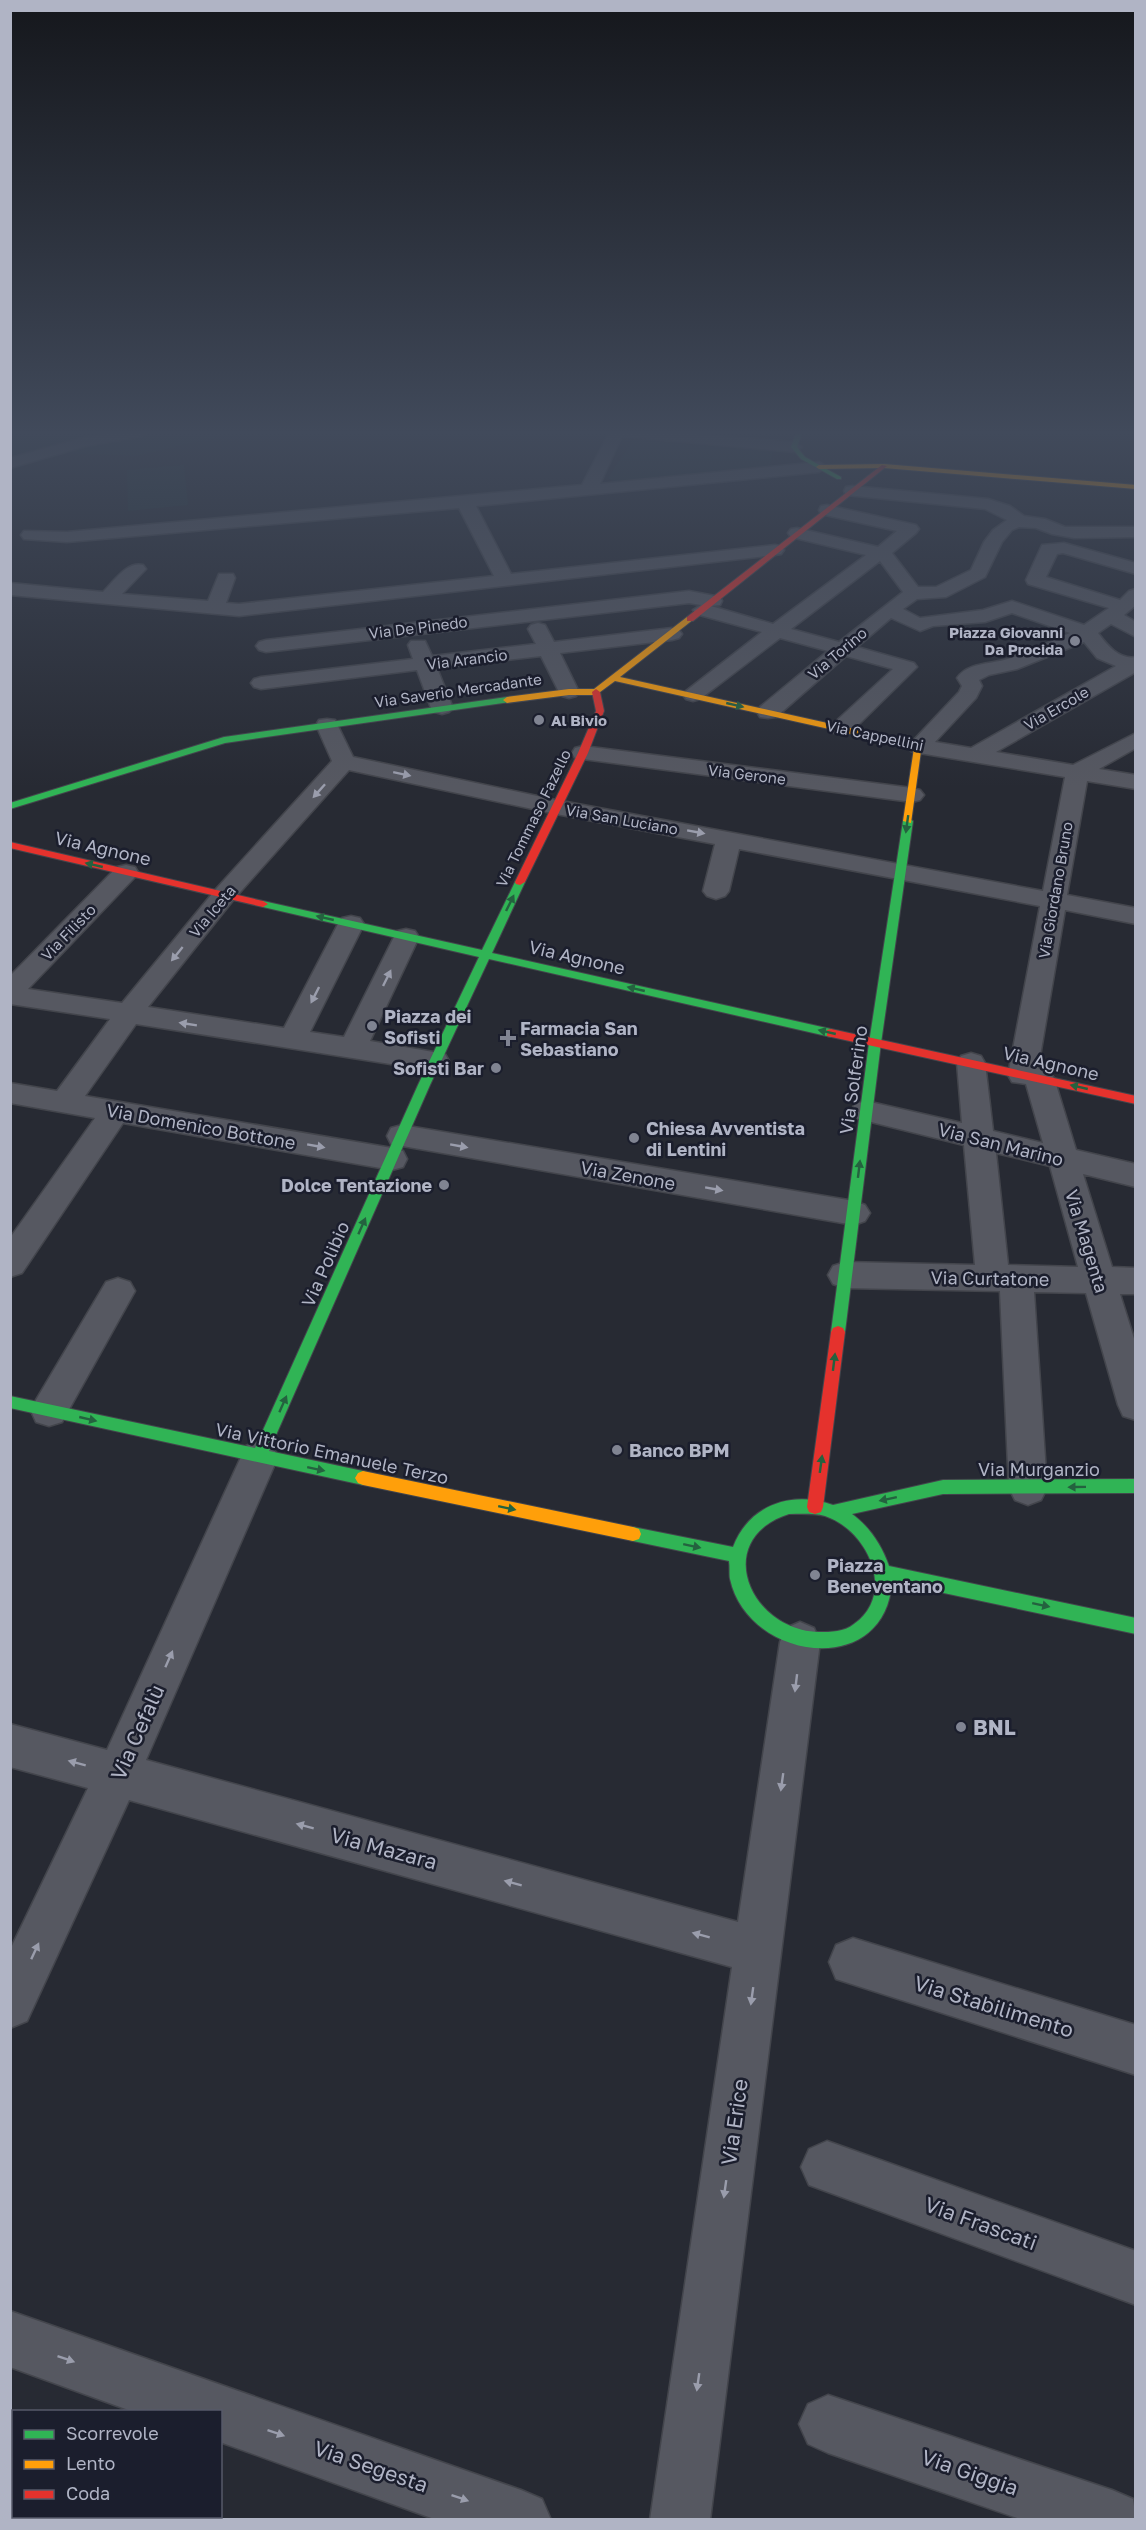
<svg xmlns="http://www.w3.org/2000/svg" width="1146" height="2530" viewBox="0 0 1146 2530" font-family="'Golos Text',sans-serif">
  <style>
    .green { fill: #253339 }
    .lines { fill: none; stroke-linecap: round; stroke-linejoin: round }
    .street-casing { stroke: #43454c; stroke-width: 3 }
    .fast-casing { stroke: #43454c; stroke-width: 2 }
    .slow-casing { stroke: #43454c; stroke-width: 2 }
    .jam-casing { stroke: #43454c; stroke-width: 2 }
    .street { fill: #565861; fill-rule: evenodd }
    .fast { fill: #30b455; fill-rule: evenodd }
    .slow { fill: #ff9f0a; fill-rule: evenodd }
    .jam { fill: #e5322d; fill-rule: evenodd }
    .oneway { fill: #24623f }
    .oneway2 { fill: #9a9dac }
    .poi-dot { fill: #808492; stroke: #1b1e2d; stroke-width: 2 }
    .labels { text-anchor: middle; dominant-baseline: central; stroke-width: 5; stroke-linejoin: round; paint-order: stroke }
    .far-street-label { font-size: 15px; fill: #b0b4c5; stroke: #1b1e2d }
    .far-poi-label { font-size: 15px; font-weight: bold; fill: #b0b4c5; stroke: #1b1e2d; text-anchor: end }
    .street-label { font-size: 18px; fill: #b0b4c5; stroke: #1b1e2d }
    .poi-label { font-size: 18px; font-weight: bold; fill: #b0b4c5; stroke: #1b1e2d; text-anchor: start }
    .near-poi-label { font-size: 21px; font-weight: bold; fill: #b0b4c5; stroke: #1b1e2d; text-anchor: start }
    .near-street-label { font-size: 21px; fill: #b0b4c5; stroke: #1b1e2d }
  </style>
  <rect width="100%" height="100%" fill="#272a33"/>
  <path class="green" d="M 10,433 L 125,433 L 77,441 L 11,459 Z
    M 155,433 L 232,433 L 137,456 L 60,453 L 80,446 Z
    M 633,440 L 773,451 L 770,467 L 615,482 L 608,478 Z
    M 184,465 L 188,505 L 128,511 L 127,470 Z"/>
  <g class="lines">
    <defs>
      <path id="street" d="M 112,433 L 145,433 L 142,436 L 86,446 L 10,468 L 10,458 L 79,439 Z
        M 609,433 L 678,433 L 794,442 L 802,447 L 794,452 L 622,436 L 600,484 L 819,462 L 827,467 L 819,472 L 476,506 L 511,574 L 775,545 L 781,546 L 784,550 L 781,554 L 775,555 L 239,616 L 10,595 L 10,583 L 103,592 C 114,581 127,561 143,565 L 146,569 L 122,594 L 208,601 L 219,574 L 233,574 L 235,578 L 226,603 L 239,604 L 494,576 L 459,508 L 67,542 L 24,539 L 21,535 L 24,531 L 67,532 L 582,485 Z
        M 852,486 L 988,499 L 1010,506 L 1024,516 L 1045,519 L 1065,527 L 1136,527 L 1136,537 L 1074,538 L 1052,534 L 1036,528 L 1019,527 L 1012,530 L 1002,542 L 985,577 L 946,597 L 917,599 L 903,609 L 920,618 L 983,610 L 1012,601 L 1084,625 L 1109,608 L 1028,584 L 1026,580 L 1042,545 L 1064,543 L 1136,563 L 1136,574 L 1063,553 L 1057,554 L 1046,577 L 1120,600 L 1129,591 L 1136,589 L 1136,605 L 1124,615 L 1136,622 L 1136,637 L 1111,624 L 1098,633 C 1107,645 1119,660 1136,657 L 1136,672 L 996,752 L 1073,765 L 1136,733 L 1136,748 L 1099,769 L 1136,775 L 1136,789 L 1087,781 L 1067,895 L 1136,908 L 1136,924 L 1065,910 L 1038,1068 L 1049,1071 L 1054,1078 L 1076,1150 L 1136,1164 L 1136,1187 L 1083,1174 L 1112,1267 L 1136,1268 L 1136,1294 L 1120,1294 L 1136,1345 L 1136,1420 L 1123,1416 L 1118,1405 L 1086,1293 L 1034,1292 L 1047,1488 L 1041,1500 L 1028,1505 L 1015,1500 L 1009,1488 L 1000,1291 L 845,1288 L 833,1284 L 828,1275 L 833,1266 L 845,1262 L 975,1265 L 964,1145 L 855,1118 L 851,1111 L 855,1104 L 866,1101 L 962,1123 L 957,1063 L 961,1056 L 971,1053 L 981,1056 L 985,1063 L 993,1131 L 1043,1143 L 1026,1084 L 1012,1082 L 1008,1075 L 1040,906 L 739,849 L 729,891 L 725,896 L 716,899 L 707,896 L 703,891 L 715,844 L 556,814 L 349,770 L 234,899 L 148,1007 L 284,1028 L 338,924 L 342,918 L 351,916 L 360,918 L 364,924 L 310,1032 L 344,1037 L 397,931 L 406,929 L 415,931 L 419,937 L 370,1041 L 445,1054 L 449,1061 L 445,1068 L 435,1071 L 136,1024 L 85,1096 L 392,1148 L 403,1151 L 407,1159 L 403,1167 L 392,1170 L 123,1123 L 22,1273 L 10,1277 L 10,1238 L 95,1118 L 10,1103 L 10,1083 L 57,1091 L 110,1019 L 10,1004 L 10,976 L 117,867 L 126,865 L 135,867 L 138,872 L 135,877 L 28,989 L 122,1003 L 216,889 L 332,761 L 316,725 L 319,720 L 327,719 L 335,720 L 353,757 L 556,800 L 1043,891 L 1065,777 L 919,753 L 911,751 L 908,746 L 959,692 L 962,686 L 957,678 C 967,663 989,664 1004,660 C 1026,654 1049,642 1070,633 L 1012,613 L 985,622 L 933,626 L 920,631 L 891,618 L 857,647 L 914,663 L 917,667 L 850,733 L 842,734 L 834,733 L 831,728 L 834,723 L 893,669 L 846,656 L 776,717 L 768,718 L 760,717 L 757,712 L 760,707 L 828,651 L 780,638 L 700,699 L 693,701 L 686,699 L 683,695 L 686,691 L 762,632 L 696,614 L 693,610 L 701,605 L 689,603 L 266,652 L 259,650 L 256,646 L 259,642 L 266,640 L 689,591 L 720,597 L 722,601 L 720,605 L 711,606 L 773,624 L 866,555 L 791,537 L 788,533 L 791,529 L 797,528 L 878,547 L 897,531 L 821,514 L 819,510 L 821,506 L 827,505 L 916,525 L 919,529 L 916,533 L 892,553 L 918,587 L 936,587 L 971,570 L 984,542 L 993,530 L 1007,520 L 985,509 L 846,495 L 844,491 L 846,487 ZM 880,561 L 903,592 L 839,642 L 791,629 ZM 1084,642 L 1097,658 L 1116,666 L 971,748 L 935,742 L 976,698 L 982,686 L 979,680 L 989,675 L 1017,669 ZM 996,1153 L 1050,1166 L 1078,1267 L 1008,1265 Z
        M 538,623 L 545,625 L 554,642 L 672,628 L 679,630 L 682,634 L 679,638 L 672,640 L 560,653 L 579,692 L 576,696 L 569,698 L 562,696 L 559,692 L 541,656 L 437,668 L 453,708 L 449,712 L 442,714 L 435,712 L 431,708 L 417,670 L 261,689 L 254,687 L 251,683 L 254,679 L 261,677 L 413,659 L 408,645 L 411,641 L 425,641 L 432,656 L 536,644 L 528,629 L 531,625 Z
        M 583,746 L 912,788 L 920,790 L 924,795 L 920,800 L 912,802 L 575,758 L 572,753 L 575,748 Z
        M 402,1125 L 854,1201 L 865,1205 L 870,1213 L 865,1221 L 854,1225 L 391,1144 L 387,1136 L 391,1128 Z
        M 118,1278 L 130,1282 L 135,1291 L 62,1422 L 49,1426 L 36,1422 L 31,1411 L 36,1400 L 106,1282 Z
        M 259,1441 L 272,1446 L 278,1457 L 146,1760 L 738,1922 L 780,1642 L 786,1628 L 800,1622 L 814,1628 L 820,1642 L 710,2520 L 650,2520 L 732,1967 L 129,1800 L 27,2021 L 10,2028 L 10,1950 L 88,1788 L 10,1767 L 10,1724 L 107,1750 L 246,1446 Z
        M 853,1938 L 1136,2025 L 1136,2075 L 836,1979 L 829,1962 L 836,1945 Z
        M 827,2141 L 1136,2251 L 1136,2305 L 809,2185 L 801,2167 L 809,2149 Z
        M 10,2311 L 521,2490 L 542,2499 L 551,2520 L 437,2520 L 220,2442 L 220,2412 L 134,2412 L 10,2367 Z
        M 828,2395 L 1112,2490 L 1133,2499 L 1136,2520 L 1023,2520 L 828,2453 L 808,2444 L 799,2424 L 808,2404 Z"/>
      <path id="fast" d="M 796,433 L 802,433 L 797,447 L 805,457 L 841,477 L 841,479 L 837,479 L 801,459 L 791,447 Z
        M 507,697 L 511,700 L 510,702 L 225,743 L 10,809 L 10,803 L 224,737 Z
        M 908,818 L 913,821 L 881,1043 L 845,1332 L 843,1336 L 833,1336 L 831,1332 L 869,1043 L 903,821 Z
        M 520,879 L 525,882 L 492,953 L 831,1029 L 837,1033 L 831,1037 L 489,959 L 430,1085 L 269,1451 L 363,1471 L 368,1473 L 371,1478 L 368,1483 L 363,1485 L 10,1408 L 10,1396 L 255,1448 L 418,1085 L 479,957 L 263,907 L 258,904 L 263,901 L 482,950 L 515,882 Z
        M 1136,1479 L 1136,1493 L 943,1494 L 852,1514 C 870,1527 882,1546 889,1566 L 1136,1618 L 1136,1634 L 892,1582 C 885,1680 748,1661 730,1579 C 729,1574 730,1567 729,1561 L 633,1541 L 627,1539 L 625,1534 L 627,1529 L 633,1527 L 733,1547 C 749,1505 792,1490 833,1505 L 943,1480 ZM 789,1514 C 801,1514 814,1513 825,1516 C 868,1530 897,1594 854,1624 C 844,1632 831,1632 819,1632 C 749,1630 711,1539 789,1514 Z"/>
      <path id="slow" d="M 884,464 L 1136,485 L 1136,489 L 884,468 L 819,469 L 816,467 L 819,465 Z
        M 687,617 L 694,619 L 620,677 L 922,744 L 911,823 L 903,821 L 914,748 L 615,681 L 596,695 L 569,695 L 507,703 L 503,700 L 507,697 L 569,689 L 594,689 Z
        M 363,1471 L 633,1527 L 639,1529 L 641,1534 L 639,1539 L 633,1541 L 363,1485 L 358,1483 L 355,1478 L 358,1473 Z"/>
      <path id="jam" d="M 882,465 L 887,466 L 693,621 L 687,621 L 687,617 Z
        M 596,689 L 600,692 L 604,711 L 588,753 L 525,882 L 520,885 L 516,884 L 515,882 L 578,753 L 596,711 L 592,692 Z
        M 10,842 L 263,901 L 268,904 L 263,907 L 10,848 Z
        M 831,1029 L 1136,1096 L 1136,1104 L 827,1036 L 827,1030 Z
        M 838,1326 L 843,1328 L 845,1332 L 823,1507 L 821,1512 L 815,1514 L 809,1512 L 807,1507 L 831,1332 L 833,1328 Z"/>
    </defs>
    <use href="#street" class="street-casing"/>
    <use href="#fast" class="fast-casing"/>
    <use href="#slow" class="slow-casing"/>
    <use href="#jam" class="jam-casing"/>
    <use href="#street" class="street"/>
    <use href="#fast" class="fast"/>
    <use href="#slow" class="slow"/>
    <use href="#jam" class="jam"/>
  </g>
  <defs><path id="oneway-solid" d="M-6-.8H1V-3.2L6.5 0L1 3.2V.8H-6Z" transform="scale(1.5)"/></defs>
  <g class="oneway">
    <use href="#oneway-solid" transform="translate(735 705) rotate(13)"/>
    <use href="#oneway-solid" transform="translate(907 824) rotate(98)"/>
    <use href="#oneway-solid" transform="translate(94 865) rotate(-167)"/>
    <use href="#oneway-solid" transform="translate(510 903) rotate(-64)"/>
    <use href="#oneway-solid" transform="translate(325 918) rotate(-167)"/>
    <use href="#oneway-solid" transform="translate(636 989) rotate(-167)"/>
    <use href="#oneway-solid" transform="translate(827 1032) rotate(-167)"/>
    <use href="#oneway-solid" transform="translate(1079 1087) rotate(-167)"/>
    <use href="#oneway-solid" transform="translate(859 1169) rotate(-83)"/>
    <use href="#oneway-solid" transform="translate(362 1226) rotate(-66)"/>
    <use href="#oneway-solid" transform="translate(834 1362) rotate(-83)"/>
    <use href="#oneway-solid" transform="translate(283 1404) rotate(-66)"/>
    <use href="#oneway-solid" transform="translate(88 1419) rotate(13)"/>
    <use href="#oneway-solid" transform="translate(821 1464) rotate(-82)"/>
    <use href="#oneway-solid" transform="translate(316 1469) rotate(12)"/>
    <use href="#oneway-solid" transform="translate(1077 1487) rotate(179)"/>
    <use href="#oneway-solid" transform="translate(888 1499) rotate(168)"/>
    <use href="#oneway-solid" transform="translate(507 1508) rotate(12)"/>
    <use href="#oneway-solid" transform="translate(692 1546) rotate(12)"/>
    <use href="#oneway-solid" transform="translate(1041 1605) rotate(12)"/>
  </g>
  <g class="oneway2">
    <use href="#oneway-solid" transform="translate(402 774) rotate(12)"/>
    <use href="#oneway-solid" transform="translate(319 791) rotate(132)"/>
    <use href="#oneway-solid" transform="translate(696 832) rotate(10)"/>
    <use href="#oneway-solid" transform="translate(177 954) rotate(129)"/>
    <use href="#oneway-solid" transform="translate(387 978) rotate(-64)"/>
    <use href="#oneway-solid" transform="translate(315 995) rotate(117)"/>
    <use href="#oneway-solid" transform="translate(188 1024) rotate(-171)"/>
    <use href="#oneway-solid" transform="translate(316 1146) rotate(10)"/>
    <use href="#oneway-solid" transform="translate(459 1146) rotate(10)"/>
    <use href="#oneway-solid" transform="translate(714 1189) rotate(10)"/>
    <use href="#oneway-solid" transform="translate(169 1659) rotate(-66)"/>
    <use href="#oneway-solid" transform="translate(796 1683) rotate(97)"/>
    <use href="#oneway-solid" transform="translate(77 1763) rotate(-165)"/>
    <use href="#oneway-solid" transform="translate(782 1782) rotate(98)"/>
    <use href="#oneway-solid" transform="translate(305 1826) rotate(-165)"/>
    <use href="#oneway-solid" transform="translate(513 1883) rotate(-165)"/>
    <use href="#oneway-solid" transform="translate(701 1935) rotate(-165)"/>
    <use href="#oneway-solid" transform="translate(35 1951) rotate(-65)"/>
    <use href="#oneway-solid" transform="translate(752 1996) rotate(98)"/>
    <use href="#oneway-solid" transform="translate(725 2189) rotate(98)"/>
    <use href="#oneway-solid" transform="translate(66 2359) rotate(19)"/>
    <use href="#oneway-solid" transform="translate(698 2382) rotate(98)"/>
    <use href="#oneway-solid" transform="translate(276 2433) rotate(19)"/>
    <use href="#oneway-solid" transform="translate(460 2498) rotate(19)"/>
  </g>
  <linearGradient id="sky" x2="0" y2="1"><stop stop-color="#15171c"/><stop offset="0.55" stop-color="#414a5b"/><stop offset="1" stop-color="#414a5b" stop-opacity="0"/></linearGradient>
  <rect width="1146" height="787" fill="url(#sky)"/>
  <g class="poi-dot">
    <circle cx="1075" cy="641" r="6"/>
    <circle cx="539" cy="720" r="6"/>
    <circle cx="372" cy="1026" r="6"/>
    <path d="M505 1029h6v6h6v6h-6v6h-6v-6h-6v-6h6z"/>
    <circle cx="496" cy="1068" r="6"/>
    <circle cx="634" cy="1138" r="6"/>
    <circle cx="444" cy="1185" r="6"/>
    <circle cx="617" cy="1450" r="6"/>
    <circle cx="815" cy="1575" r="6"/>
    <circle cx="961" cy="1727" r="6"/>
  </g>
  <g class="labels">
    <g class="far-street-label">
      <text transform="translate(418 627) rotate(-7)">Via De Pinedo</text>
      <text transform="translate(837 653) rotate(-40)">Via Torino</text>
      <text transform="translate(467 659) rotate(-7)">Via Arancio</text>
      <text transform="translate(458 690) rotate(-8)">Via Saverio Mercadante</text>
      <text transform="translate(1056 708) rotate(-30)">Via Ercole</text>
      <text transform="translate(875 735) rotate(12)">Via Cappellini</text>
      <text transform="translate(747 774) rotate(7)">Via Gerone</text>
      <text transform="translate(533 818) rotate(-64)">Via Tommaso Fazello</text>
      <text transform="translate(622 819) rotate(10)">Via San Luciano</text>
      <text transform="translate(1055 890) rotate(-80)">Via Giordano Bruno</text>
      <text transform="translate(212 911) rotate(-50)">Via Iceta</text>
      <text transform="translate(68 932) rotate(-46)">Via Filisto</text>
    </g>
    <g class="far-poi-label">
      <text x="1063" y="632">Piazza Giovanni<tspan x="1063" dy="17">Da Procida</tspan></text>
      <text x="551" y="720" text-anchor="start">Al Bivio</text>
    </g>
    <g class="street-label">
      <text transform="translate(103 848) rotate(13)">Via Agnone</text>
      <text transform="translate(577 957) rotate(13)">Via Agnone</text>
      <text transform="translate(1051 1063) rotate(13)">Via Agnone</text>
      <text transform="translate(853 1080) rotate(-82)">Via Solferino</text>
      <text transform="translate(201 1126) rotate(10)">Via Domenico Bottone</text>
      <text transform="translate(1001 1144) rotate(14)">Via San Marino</text>
      <text transform="translate(628 1175) rotate(10)">Via Zenone</text>
      <text transform="translate(1087 1241) rotate(73)">Via Magenta</text>
      <text transform="translate(325 1264) rotate(-66)">Via Polibio</text>
      <text transform="translate(990 1278) rotate(1)">Via Curtatone</text>
      <text transform="translate(332 1453) rotate(12)">Via Vittorio Emanuele Terzo</text>
      <text x="1039" y="1469">Via Murganzio</text>
    </g>
    <g class="poi-label">
      <text x="384" y="1016">Piazza dei<tspan x="384" dy="21">Sofisti</tspan></text>
      <text x="520" y="1028">Farmacia San<tspan x="520" dy="21">Sebastiano</tspan></text>
      <text x="484" y="1068" text-anchor="end">Sofisti Bar</text>
      <text x="646" y="1128">Chiesa Avventista<tspan x="646" dy="21">di Lentini</tspan></text>
      <text x="432" y="1185" text-anchor="end">Dolce Tentazione</text>
      <text x="629" y="1450">Banco BPM</text>
      <text x="827" y="1565">Piazza<tspan x="827" dy="21">Beneventano</tspan></text>
    </g>
    <g class="near-poi-label">
      <text x="973" y="1727">BNL</text>
    </g>
    <g class="near-street-label">
      <text transform="translate(137 1732) rotate(-66)">Via Cefalù</text>
      <text transform="translate(384 1848) rotate(15)">Via Mazara</text>
      <text transform="translate(994 2006) rotate(17)">Via Stabilimento</text>
      <text transform="translate(734 2122) rotate(-82)">Via Erice</text>
      <text transform="translate(981 2223) rotate(20)">Via Frascati</text>
      <text transform="translate(371 2466) rotate(19)">Via Segesta</text>
      <text transform="translate(970 2472) rotate(19)">Via Giggia</text>
    </g>
  </g>
  <rect width="1146" height="2530" fill="none" stroke="#b0b4c5" stroke-width="24"/>
  <rect x="12" y="2410" width="210" height="108" fill="#1b1e2d" stroke="#575a6a" stroke-width="1.5"/>
  <rect x="24" y="2430" width="30" height="9" fill="#30b455" stroke="#575a6a" stroke-width="1.5"/>
  <text x="66" y="2440" font-size="18" fill="#b0b4c5">Scorrevole</text>
  <rect x="24" y="2460" width="30" height="9" fill="#ff9f0a" stroke="#575a6a" stroke-width="1.5"/>
  <text x="66" y="2470" font-size="18" fill="#b0b4c5">Lento</text>
  <rect x="24" y="2490" width="30" height="9" fill="#e5322d" stroke="#575a6a" stroke-width="1.5"/>
  <text x="66" y="2500" font-size="18" fill="#b0b4c5">Coda</text>
</svg>
